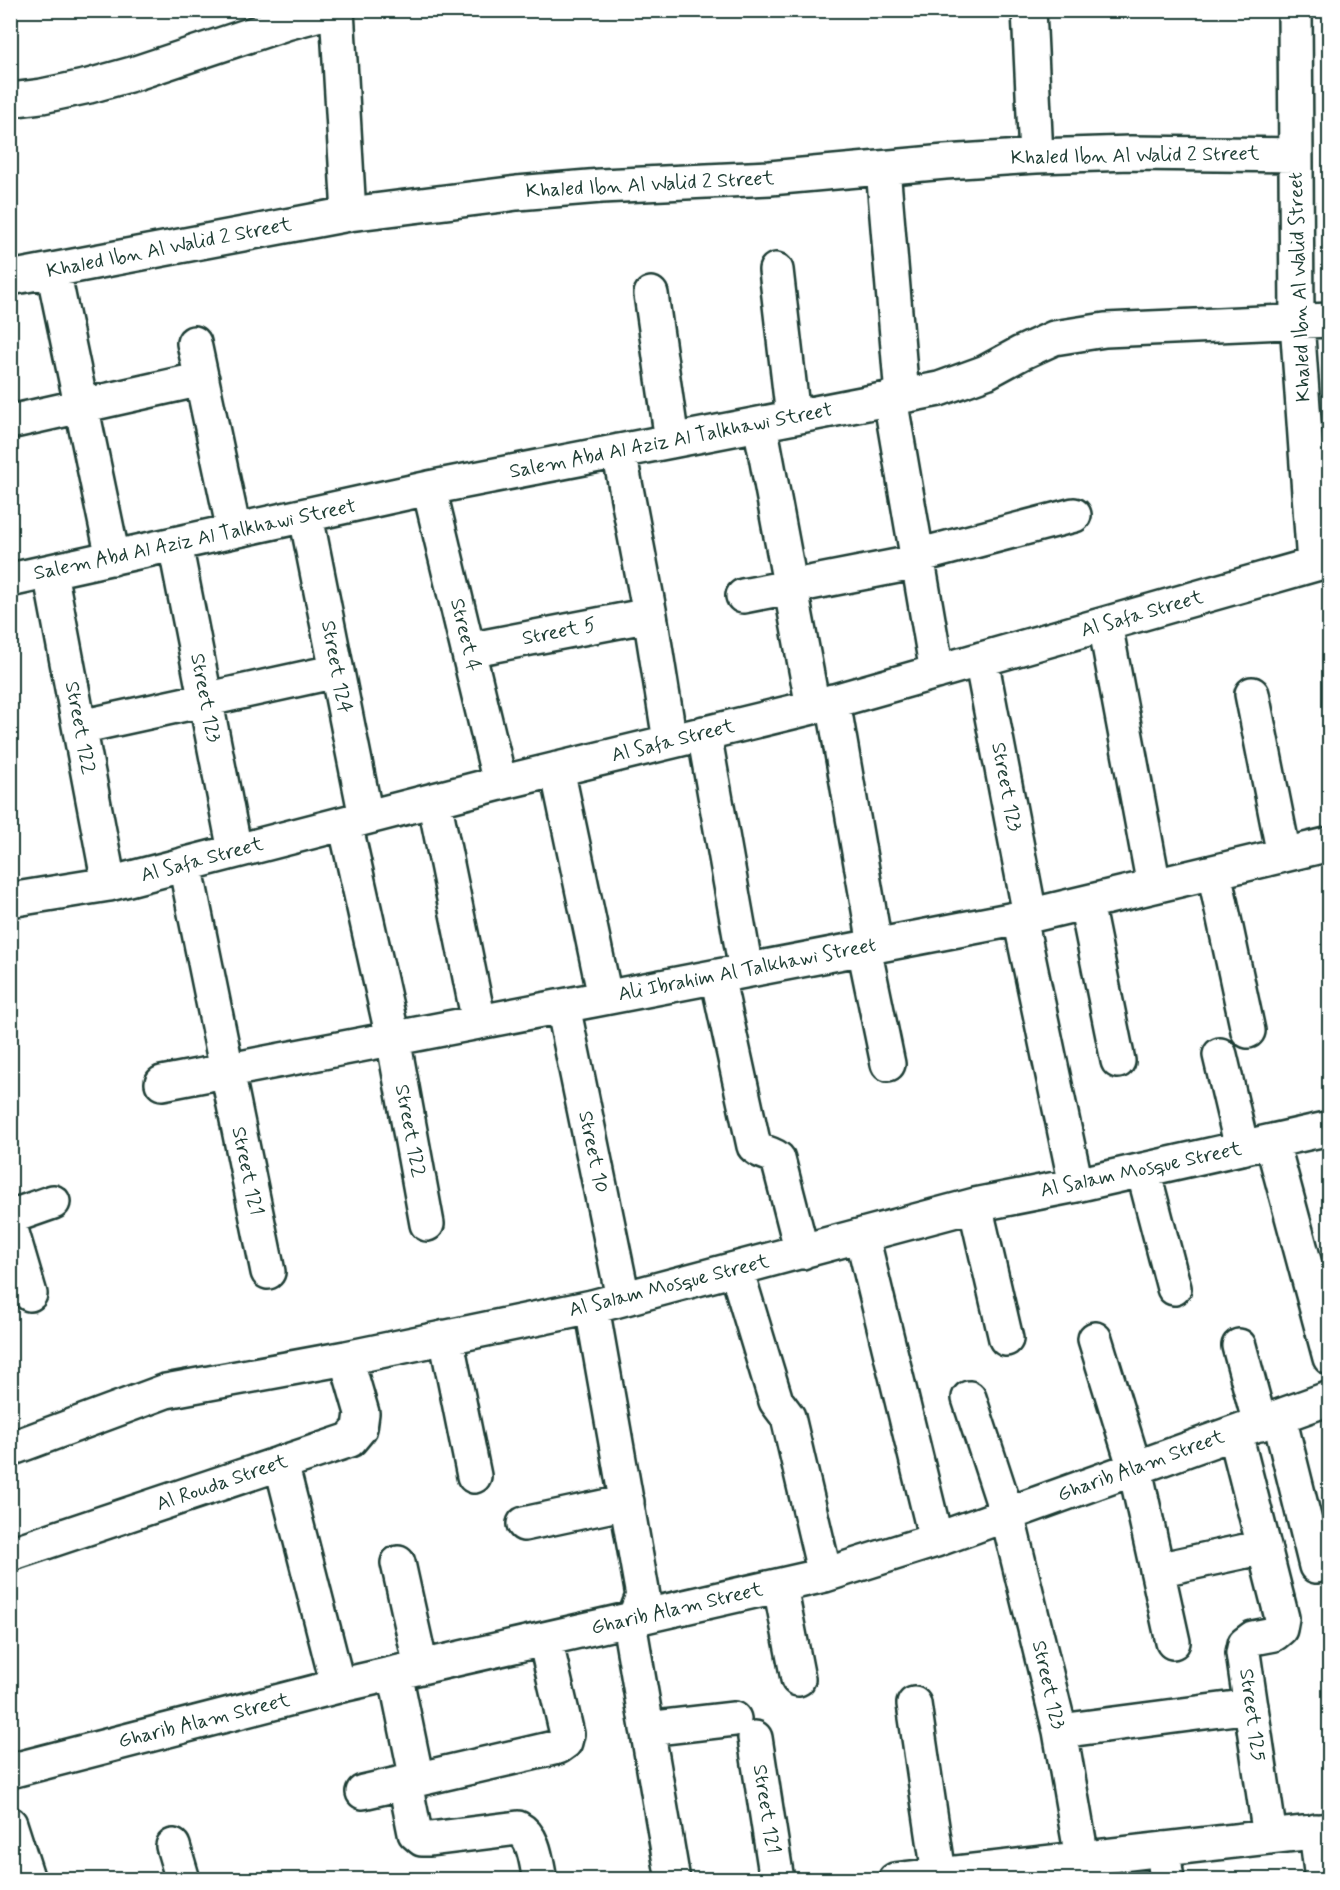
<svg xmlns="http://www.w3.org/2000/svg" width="1340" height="1890" viewBox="0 0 1340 1890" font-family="Mynerve,sans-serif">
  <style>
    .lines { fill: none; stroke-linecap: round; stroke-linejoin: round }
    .minor-casing { stroke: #1f3d34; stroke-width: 38 }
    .minor { stroke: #fff; stroke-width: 33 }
    .labels { text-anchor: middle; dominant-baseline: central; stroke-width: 5; stroke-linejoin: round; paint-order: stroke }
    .street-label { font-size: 20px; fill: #1f3d34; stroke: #fff }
  </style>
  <rect width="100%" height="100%" fill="#fff"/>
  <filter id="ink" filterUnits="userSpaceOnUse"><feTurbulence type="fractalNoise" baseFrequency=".0167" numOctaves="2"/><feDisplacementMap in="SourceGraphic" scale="12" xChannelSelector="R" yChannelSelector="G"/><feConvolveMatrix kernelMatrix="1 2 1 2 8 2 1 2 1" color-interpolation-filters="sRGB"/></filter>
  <g filter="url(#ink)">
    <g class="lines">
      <defs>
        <path id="minor" d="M 337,10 L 349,214
          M 1029,10 L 1036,156
          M 1295,10 L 1297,322 L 1314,564
          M 10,100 L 42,96 L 89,86 L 136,73 L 286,23 L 335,10
          M 883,168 L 902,396
          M 53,270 L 113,558
          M 776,270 L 793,417
          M 10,278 L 349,214 L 517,193 L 601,186 L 770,178 L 945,162 L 1036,156 L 1131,153 L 1296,155
          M 651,294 L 672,441
          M 194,343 L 234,531
          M 890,398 L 937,672
          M 10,422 L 202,379
          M 760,424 L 813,707
          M 619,451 L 650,615 L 670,741
          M 429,488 L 500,783
          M 306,516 L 366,817
          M 175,544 L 235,851
          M 917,556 L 1074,515
          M 50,572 L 109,884
          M 10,580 L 429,488 L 939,389 L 986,372 L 1021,353 L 1054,338 L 1105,330 L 1330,320
          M 743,596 L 918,562
          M 1105,624 L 1154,886
          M 468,650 L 650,615
          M 981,659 L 1030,915
          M 1252,694 L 1284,855
          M 833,701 L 875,945
          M 80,727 L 337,671
          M 704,733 L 746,970
          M 557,769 L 605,997
          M 434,800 L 479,1022
          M 345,823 L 393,1038 L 427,1224
          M 185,864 L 268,1272
          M 1214,872 L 1248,1031
          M 10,900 L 109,884 L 500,783 L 813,707 L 1330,560
          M 1086,903 L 1118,1061
          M 1020,918 L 1076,1185
          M 864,948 L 888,1064
          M 717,976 L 754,1146 C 761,1154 771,1152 778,1159 L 802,1252
          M 563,1006 L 623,1298
          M 1220,1055 L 1242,1148
          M 162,1083 L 1020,918 L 1330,844
          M 1272,1142 L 1330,1358
          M 1143,1170 L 1174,1288
          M 975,1205 L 1006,1339
          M 10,1217 L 53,1202
          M 10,1226 L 30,1294
          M 862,1236 L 936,1540
          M 736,1269 L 776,1401 L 788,1417 L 825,1575
          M 592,1307 L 643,1596 L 634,1619 L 631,1634 L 673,1880
          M 446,1337 L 474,1476
          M 1095,1339 L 1135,1469 L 1173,1642
          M 1239,1346 L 1260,1424
          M 969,1398 L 1007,1514 L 1060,1731 L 1082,1858
          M 1279,1417 L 1316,1566
          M 1235,1433 L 1282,1618 L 1280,1629 L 1274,1634 L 1253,1638 L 1245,1644 L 1243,1653 L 1270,1837
          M 10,1449 L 166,1391 L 346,1358 L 592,1307 L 975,1205 L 1076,1185 L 1330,1128
          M 281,1463 L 338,1686
          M 524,1524 L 627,1502
          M 10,1554 L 350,1440 L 360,1428 L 362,1413 L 346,1358
          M 398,1563 L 421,1667
          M 1157,1570 L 1264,1547
          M 780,1586 L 798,1679
          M 395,1673 L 417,1780
          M 914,1704 L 939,1874
          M 647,1729 L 734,1719
          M 1060,1731 L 1251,1706
          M 755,1738 L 777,1880
          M 10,1771 L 338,1686 L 825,1575 L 936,1540 L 1330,1398
          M 405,1783 L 415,1833 L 422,1839 L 430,1839 L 518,1828 C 535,1837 536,1862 540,1880
          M 363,1792 L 558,1747 L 565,1742 L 567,1734 L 545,1639
          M 10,1824 L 28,1880
          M 1316,1831 L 1322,1880
          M 173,1846 L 183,1880
          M 1163,1849 L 1167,1880
          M 895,1880 L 1330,1830"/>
      </defs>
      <use href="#minor" class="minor-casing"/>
      <use href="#minor" class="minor"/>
    </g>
  </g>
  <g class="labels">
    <g class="street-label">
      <text transform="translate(1135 156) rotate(-1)">Khaled Ibn Al Walid 2 Street</text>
      <text transform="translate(650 185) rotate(-3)">Khaled Ibn Al Walid 2 Street</text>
      <text transform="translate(169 248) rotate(-11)">Khaled Ibn Al Walid 2 Street</text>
      <text transform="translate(1300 287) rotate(-92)">Khaled Ibn Al Walid Street</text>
      <text transform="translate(671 441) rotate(-11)">Salem Abd Al Aziz Al Talkhawi Street</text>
      <text transform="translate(195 540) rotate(-12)">Salem Abd Al Aziz Al Talkhawi Street</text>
      <text transform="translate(1142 614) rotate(-16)">Al Safa Street</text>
      <text transform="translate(559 632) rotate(-11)">Street 5</text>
      <text transform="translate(465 635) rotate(76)">Street 4</text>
      <text transform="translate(336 667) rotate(79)">Street 124</text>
      <text transform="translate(205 698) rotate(79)">Street 123</text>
      <text transform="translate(80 728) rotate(79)">Street 122</text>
      <text transform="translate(673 741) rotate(-14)">Al Safa Street</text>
      <text transform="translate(1006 787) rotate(79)">Street 123</text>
      <text transform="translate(202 860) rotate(-15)">Al Safa Street</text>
      <text transform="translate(747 970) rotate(-11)">Ali Ibrahim Al Talkhawi Street</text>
      <text transform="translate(410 1131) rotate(79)">Street 122</text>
      <text transform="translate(593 1152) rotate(78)">Street 10</text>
      <text transform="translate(1141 1170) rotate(-12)">Al Salam Mosque Street</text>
      <text transform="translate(247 1171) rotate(78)">Street 121</text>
      <text transform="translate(669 1286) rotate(-14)">Al Salam Mosque Street</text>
      <text transform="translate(1141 1466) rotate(-20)">Gharib Alam Street</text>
      <text transform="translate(222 1483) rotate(-19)">Al Rouda Street</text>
      <text transform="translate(677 1609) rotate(-13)">Gharib Alam Street</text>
      <text transform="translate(1048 1685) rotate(77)">Street 123</text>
      <text transform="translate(1252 1715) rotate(82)">Street 125</text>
      <text transform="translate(204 1721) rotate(-14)">Gharib Alam Street</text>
      <text transform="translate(766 1809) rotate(81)">Street 121</text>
    </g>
  </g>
  <rect width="1340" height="1890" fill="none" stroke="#fff" stroke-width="36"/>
  <rect x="18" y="18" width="1304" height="1854" fill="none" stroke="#1f3d34" stroke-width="2" filter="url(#ink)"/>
</svg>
